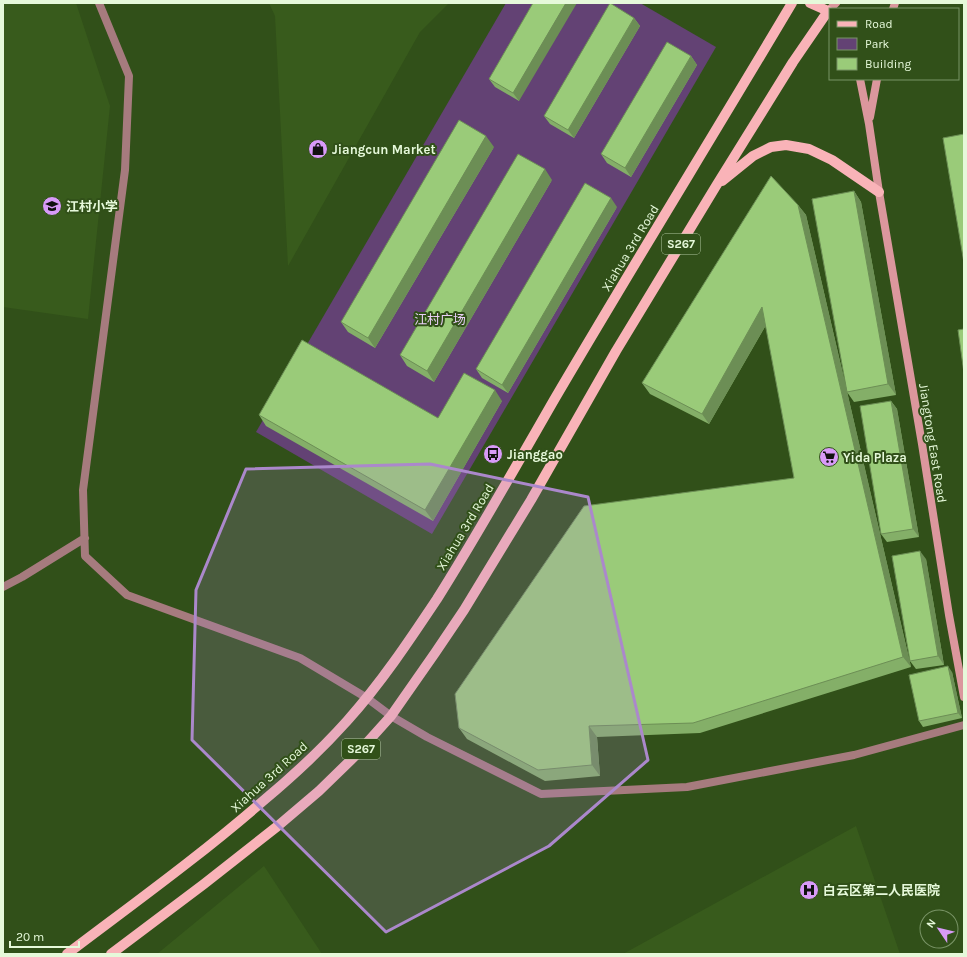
<svg xmlns="http://www.w3.org/2000/svg" width="967" height="957" viewBox="0 0 967 957" font-family="Karla,'Noto Sans SC',sans-serif">
  <style>
    .built { fill: #385b1c }
    .green { fill: #634274 }
    .lines { fill: none; stroke-linecap: round; stroke-linejoin: round }
    .street { stroke: #a67b7e; stroke-width: 8 }
    .secondary { stroke: #db979d; stroke-width: 8 }
    .primary { stroke: #f9b3b8; stroke-width: 10 }
    .wall { fill: #84af68 }
    .shaded-wall { fill: #6c8e55 }
    .building { fill: #9acb79; stroke: #6c8e55 }
    .marked { fill: #ab88cb; fill-opacity: 0.2; stroke: #ab88cb; stroke-width: 3; stroke-linejoin: round }
    .labels { text-anchor: middle; dominant-baseline: central; stroke-width: 4; stroke-linejoin: round; paint-order: stroke }
    .shield { fill: #315019; stroke: #b0c6a0; stroke-width: 1 }
    .shield-label { font-size: 12px; font-weight: bold; fill: #e6f9da }
    .poi-label { font-size: 13px; font-weight: bold; fill: #e6f9da; stroke: #315019; text-anchor: start }
    .street-label { font-size: 13px; fill: #e6f9da; stroke: #315019 }
    .park-label { font-size: 13px; fill: #e9cff7; stroke: #315019 }
  </style>
  <rect width="100%" height="100%" fill="#315019"/>
  <path class="built" d="M 3,3 L 76,3 L 110,106 L 88,319 L 3,307 Z
    M 269,3 L 449,3 L 420,32 L 288,266 L 275,16 Z
    M 856,826 L 900,954 L 623,954 Z
    M 264,866 L 322,954 L 157,954 Z"/>
  <path class="green" d="M 506,3 L 640,3 L 716,47 L 432,534 L 256,432 Z"/>
  <g class="lines">
    <path class="street" d="M 99,3 L 129,76 L 125,170 L 83,490 L 85,556 L 127,595 L 300,658 L 367,698 L 391,716 L 427,737 L 541,794 L 687,787 L 854,755 L 964,725
      M 3,587 L 22,577 L 85,538"/>
    <path class="secondary" d="M 830,9 L 836,3
      M 893,9 L 895,3
      M 860,79 L 869,124 L 879,192 L 922,444 L 949,615 L 964,697
      M 870,117 L 877,79"/>
    <path class="primary" d="M 810,3 L 828,11
      M 722,181 L 753,156 L 771,147 L 786,145 L 809,149 L 832,160 L 879,192
      M 67,954 C 133,904 201,855 263,801 C 293,776 321,750 347,721 C 381,683 409,641 437,599 C 478,534 516,466 554,400 C 632,267 713,136 792,3
      M 111,954 L 204,884 L 279,825 L 319,791 L 355,756 L 391,716 L 435,653 L 464,610 L 531,500 L 616,351 L 716,186 L 793,62 L 828,11"/>
  </g>
  <path class="wall" d="M 533,3 L 519,101 L 495,87 L 489,79 Z
    M 634,18 L 640,26 L 574,138 L 550,124 L 544,116 Z
    M 691,56 L 697,65 L 631,177 L 607,163 L 601,154 Z
    M 494,147 L 375,348 L 348,332 L 341,322 Z
    M 552,180 L 434,382 L 407,366 L 400,355 Z
    M 854,191 L 861,202 L 896,395 L 854,402 L 847,392 Z
    M 798,205 L 806,215 L 911,667 L 700,733 L 597,737 L 600,776 L 545,781 L 467,739 L 459,728 L 794,478 L 766,325 L 709,424 L 650,394 L 642,383 Z
    M 617,207 L 508,393 L 482,378 L 476,369 Z
    M 502,401 L 433,521 L 266,426 L 259,415 L 438,418 Z
    M 891,401 L 897,409 L 919,537 L 887,542 L 881,534 Z
    M 926,559 L 944,665 L 916,669 L 910,661 Z
    M 952,672 L 962,718 L 923,727 L 919,721 Z"/>
  <path class="shaded-wall" d="M 566,3 L 577,3 L 519,101 L 513,93 Z
    M 634,18 L 640,26 L 574,138 L 568,130 Z
    M 691,56 L 697,65 L 631,177 L 625,168 Z
    M 486,136 L 494,147 L 375,348 L 368,338 Z
    M 545,169 L 552,180 L 434,382 L 427,371 Z
    M 854,191 L 861,202 L 896,395 L 888,384 Z
    M 611,198 L 617,207 L 508,393 L 502,385 Z
    M 798,205 L 806,215 L 911,667 L 903,657 Z
    M 762,307 L 770,318 L 709,424 L 702,414 Z
    M 495,390 L 502,401 L 433,521 L 425,510 Z
    M 891,401 L 897,409 L 919,537 L 913,529 Z
    M 920,551 L 926,559 L 944,665 L 938,656 Z
    M 948,666 L 952,672 L 962,718 L 958,713 Z
    M 589,726 L 597,737 L 600,776 L 592,765 Z"/>
  <path class="building" d="M 533,3 L 566,3 L 513,93 L 489,79 Z
    M 610,3 L 634,18 L 568,130 L 544,116 Z
    M 667,42 L 691,56 L 625,168 L 601,154 Z
    M 459,120 L 486,136 L 368,338 L 341,322 Z
    M 964,134 L 964,263 L 943,138 Z
    M 518,154 L 545,169 L 427,371 L 400,355 Z
    M 771,176 L 798,205 L 903,657 L 693,723 L 589,726 L 592,765 L 538,770 L 459,728 L 455,694 L 584,506 L 794,478 L 762,307 L 702,414 L 642,383 Z
    M 585,183 L 611,198 L 502,385 L 476,369 Z
    M 854,191 L 888,384 L 847,392 L 812,199 Z
    M 964,329 L 964,373 L 958,330 Z
    M 302,340 L 438,418 L 464,373 L 495,390 L 425,510 L 259,415 Z
    M 891,401 L 913,529 L 881,534 L 860,406 Z
    M 920,551 L 938,656 L 910,661 L 892,556 Z
    M 948,666 L 958,713 L 919,721 L 909,675 Z"/>
  <path class="marked" d="M 430,464 L 588,497 L 648,760 L 549,846 L 386,932 L 192,740 L 196,590 L 246,469 Z"/>
  <defs>
    <symbol id="shop-disc" viewBox="-11 -11 22 22"><circle r="9.5" fill="#d89af8" stroke="#315019"/><path d="M-5-2.5h2.3a2.7 3.5 0 0 1 5.4 0H5L5.5 6h-11ZM-1.5-2.5h3a1.5 2.3 0 0 0-3 0Z" fill="#111"/></symbol>
    <symbol id="school-disc" viewBox="-11 -11 22 22"><circle r="9.5" fill="#d89af8" stroke="#315019"/><path d="M0-5L7-2L0 1L-7-2ZM-4 1L0 2.5L4 1V4Q0 6-4 4Z" fill="#111"/></symbol>
    <symbol id="bus-disc" viewBox="-11 -11 22 22"><circle r="9.5" fill="#d89af8" stroke="#315019"/><path d="M-5-6H5V4H4V6H2V4H-2V6H-4V4H-5ZM-3.5-4V0h7V-4ZM-3.5 1.2v1.5H-2V1.2ZM2 1.2v1.5H3.5V1.2Z" fill="#111"/></symbol>
    <symbol id="supermarket-disc" viewBox="-11 -11 22 22"><circle r="9.5" fill="#d89af8" stroke="#315019"/><path d="M-6-5.5h2.5l.6 2H6L4.5 2H-2.5L-4.4-4H-6ZM-1.5 3.2a1.3 1.3 0 1 0 .1 0ZM3 3.2a1.3 1.3 0 1 0 .1 0Z" fill="#111"/></symbol>
    <symbol id="hospital-disc" viewBox="-11 -11 22 22"><circle r="9.5" fill="#d89af8" stroke="#315019"/><path d="M-5-5h3v3.5h4V-5h3V5h-3V1.5h-4V5h-3Z" fill="#111"/></symbol>
  </defs>
  <g fill-rule="evenodd">
    <use href="#shop-disc" x="307" y="138" width="22" height="22"/>
    <use href="#school-disc" x="41" y="195" width="22" height="22"/>
    <use href="#bus-disc" x="482" y="443" width="22" height="22"/>
    <use href="#supermarket-disc" x="818" y="446" width="22" height="22"/>
    <use href="#hospital-disc" x="798" y="879" width="22" height="22"/>
  </g>
  <g class="labels">
    <g class="shield">
      <rect x="662" y="234" width="38" height="20" rx="3"/>
      <rect x="342" y="739" width="38" height="20" rx="3"/>
    </g>
    <g class="shield-label">
      <text x="681" y="244">S267</text>
      <text x="361" y="749">S267</text>
    </g>
    <g class="poi-label">
      <text x="332" y="149">Jiangcun Market</text>
      <text x="66" y="206">江村小学</text>
      <text x="507" y="454">Jianggao</text>
      <text x="843" y="457">Yida Plaza</text>
      <text x="823" y="890">白云区第二人民医院</text>
    </g>
    <g class="street-label">
      <text transform="translate(630 248) rotate(-59)">Xiahua 3rd Road</text>
      <text transform="translate(933 443) rotate(81)">Jiangtong East Road</text>
      <text transform="translate(465 527) rotate(-59)">Xiahua 3rd Road</text>
      <text transform="translate(269 777) rotate(-42)">Xiahua 3rd Road</text>
    </g>
    <g class="park-label">
      <text x="440" y="319">江村广场</text>
    </g>
  </g>
  <rect width="967" height="957" fill="none" stroke="#e6f9da" stroke-width="8"/>
  <rect x="829" y="8" width="130" height="72" fill="#315019" stroke="#799466"/>
  <rect x="837" y="21" width="20" height="6" fill="#f9b3b8" stroke="#799466"/>
  <text x="865" y="28" font-size="12" fill="#e6f9da">Road</text>
  <rect x="837" y="38" width="20" height="12" fill="#634274" stroke="#799466"/>
  <text x="865" y="48" font-size="12" fill="#e6f9da">Park</text>
  <rect x="837" y="58" width="20" height="12" fill="#9acb79" stroke="#799466"/>
  <text x="865" y="68" font-size="12" fill="#e6f9da">Building</text>
  <g transform="translate(939 929) rotate(305)"><circle r="19" fill="#315019" stroke="#799466"/>
  <path d="M0-3L7 15L0 10L-7 15Z" fill="#d89af8"/>
  <text y="-6" font-size="11" font-weight="bold" text-anchor="middle" fill="#e6f9da">N</text>
  </g>
  <path d="M10 941v6h69v-6" fill="none" stroke="#e6f9da" stroke-width="2"/>
  <text x="16" y="941" font-size="12" fill="#e6f9da" stroke="#315019" stroke-width="3" paint-order="stroke">20 m</text>
</svg>
